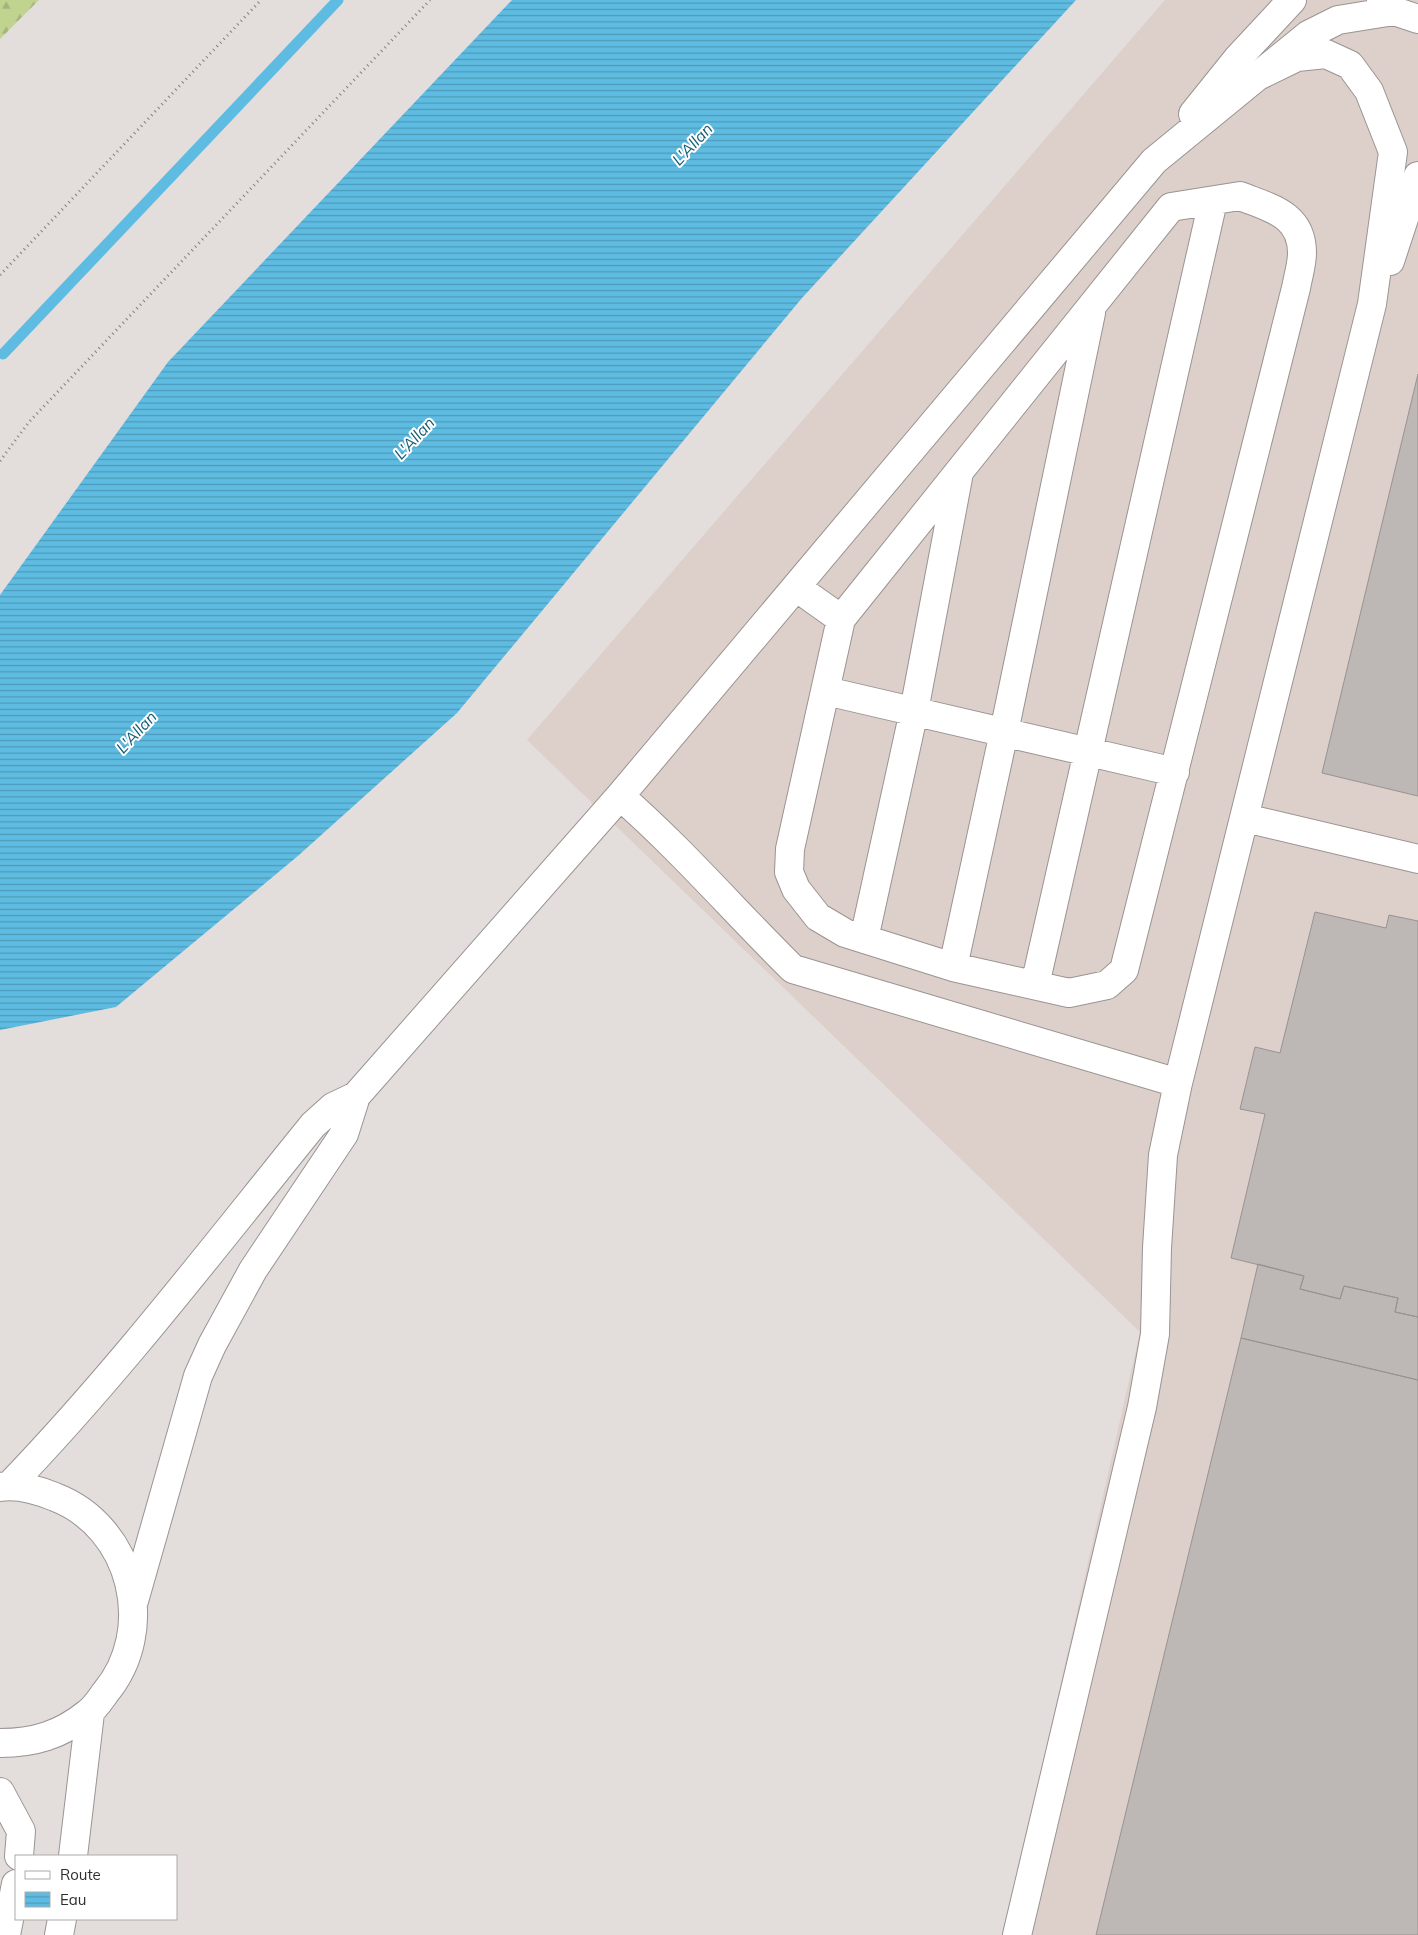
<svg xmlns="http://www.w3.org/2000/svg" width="1418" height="1935" viewBox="0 0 1418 1935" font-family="Mulish,sans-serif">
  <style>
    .built { fill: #ddcfca }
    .forest { fill: url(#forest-firs) }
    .water { fill: url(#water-rules) }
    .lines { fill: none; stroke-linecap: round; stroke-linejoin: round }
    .stream { stroke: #5ebce2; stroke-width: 11 }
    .building { fill: #bdb7b5; stroke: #989391 }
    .minor-casing { stroke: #9a9492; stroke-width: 30 }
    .path { stroke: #84807e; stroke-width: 3; stroke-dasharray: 1 4; stroke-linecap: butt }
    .minor { stroke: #fff; stroke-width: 28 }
    .labels { text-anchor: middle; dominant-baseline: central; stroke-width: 4; stroke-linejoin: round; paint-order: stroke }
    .water-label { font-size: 16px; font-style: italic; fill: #145e78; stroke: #fff }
  </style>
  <defs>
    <pattern id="forest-firs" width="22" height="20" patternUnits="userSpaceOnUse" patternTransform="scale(1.25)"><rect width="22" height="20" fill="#c0d48f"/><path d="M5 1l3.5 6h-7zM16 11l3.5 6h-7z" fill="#a5b67c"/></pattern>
    <pattern id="water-rules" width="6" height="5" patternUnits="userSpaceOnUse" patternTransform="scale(1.25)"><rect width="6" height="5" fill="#5ebce2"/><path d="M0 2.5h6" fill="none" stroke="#4e99b8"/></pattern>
  </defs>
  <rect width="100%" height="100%" fill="#e3dddb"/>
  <path class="built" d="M 1165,0 L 1418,0 L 1418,1935 L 1004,1935 L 1140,1332 L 527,740 Z"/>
  <path class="forest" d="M 0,0 L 39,0 L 0,39 Z"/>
  <path class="water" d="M 512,0 L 1076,0 L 802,298 L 457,713 L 299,855 L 116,1007 L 0,1030 L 0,595 L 168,362 Z"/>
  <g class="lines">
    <path class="stream" d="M 3,354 L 338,0"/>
  </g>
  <path class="building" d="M 1418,374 L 1418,796 L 1322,773 Z
    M 1315,912 L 1386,928 L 1389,915 L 1418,921 L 1418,1317 L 1395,1312 L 1398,1298 L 1344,1286 L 1340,1299 L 1300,1289 L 1304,1276 L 1231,1258 L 1265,1114 L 1240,1109 L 1255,1047 L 1280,1053 Z
    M 1258,1264 L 1304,1276 L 1300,1289 L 1340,1299 L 1344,1286 L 1398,1298 L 1395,1312 L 1418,1317 L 1418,1380 L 1241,1338 Z
    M 1241,1338 L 1418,1380 L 1418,1935 L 1096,1935 Z"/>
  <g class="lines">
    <defs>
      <path id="minor" d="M 1381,0 L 1394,11 L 1418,19
        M 1193,114 L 1238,58 L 1292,0
        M 1240,196 C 1270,208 1302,214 1302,253 C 1302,264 1298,277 1296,288 L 1124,970 L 1107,985 L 1069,993 L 953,967 L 845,933 L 818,917 L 796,889 L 789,872 L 790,849 L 841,619 L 1171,207 Z
        M 1390,261 L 1418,176
        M 796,587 L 841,619
        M 826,691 L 1175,772
        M 620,796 C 682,850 735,912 793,969 L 1178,1083
        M 1245,818 L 1418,859
        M 864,939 L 914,711 L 958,478
        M 953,967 L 1004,732 L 1091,313
        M 1035,985 L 1213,201
        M 356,1096 L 620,796 L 1154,161 L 1308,35 L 1338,20 L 1394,11
        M 9,1486 C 118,1373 214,1247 313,1125 L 333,1107 L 356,1096 L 344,1134 L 253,1270 L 212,1345 L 198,1376 L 134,1601
        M 0,1487 C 19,1484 38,1490 55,1497 C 133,1527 158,1630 105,1693 C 100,1700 95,1708 88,1713 C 61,1735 34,1743 0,1743
        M 0,1792 L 21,1831 L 19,1856
        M 73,1856 L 90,1713
        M 6,1935 L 16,1884
        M 59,1935 L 62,1919
        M 1017,1935 L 1142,1407 L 1155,1334 L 1157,1248 L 1163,1155 L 1178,1083 L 1372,304 L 1393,152 L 1369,91 L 1350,65 L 1326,54 L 1297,57 L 1256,77"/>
    </defs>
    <use href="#minor" class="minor-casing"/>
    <path class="path" d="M 0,275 L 261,0
      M 0,461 L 29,422 L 430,0"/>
    <use href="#minor" class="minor"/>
  </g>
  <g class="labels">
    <g class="water-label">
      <text transform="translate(692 144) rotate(-47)">L'Allan</text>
      <text transform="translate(414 438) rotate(-47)">L'Allan</text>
      <text transform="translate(136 732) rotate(-47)">L'Allan</text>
    </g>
  </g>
  <rect x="15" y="1855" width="162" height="65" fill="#ffffff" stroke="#acabab"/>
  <rect x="25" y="1871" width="25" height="8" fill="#ffffff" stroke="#acabab"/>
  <text x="60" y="1880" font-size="15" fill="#302e2d">Route</text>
  <rect x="25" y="1892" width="25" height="15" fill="url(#water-rules)" stroke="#acabab"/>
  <text x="60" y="1905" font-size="15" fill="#302e2d">Eau</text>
</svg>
